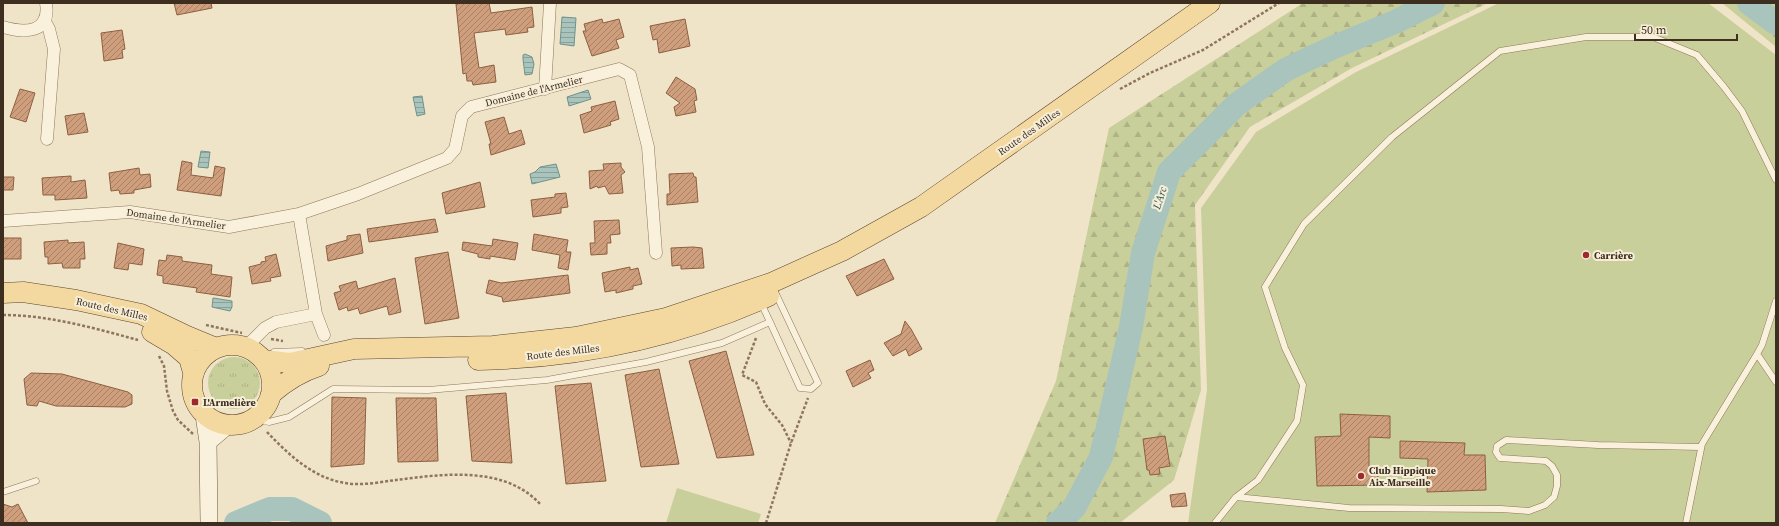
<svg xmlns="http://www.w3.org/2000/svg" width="1779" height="526" viewBox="0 0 1779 526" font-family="'Source Serif 4',serif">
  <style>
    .grass { fill: url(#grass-tufts) }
    .forest { fill: url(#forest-firs) }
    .pitch { fill: #c9cf9b }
    .water { fill: url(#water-rules); stroke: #6f938a }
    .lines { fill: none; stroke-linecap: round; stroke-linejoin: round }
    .river { stroke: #a9c4bc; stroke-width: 24 }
    .building { fill: url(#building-hatch); stroke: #8d5f41 }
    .lane-casing { stroke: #8d765c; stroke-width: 7 }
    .street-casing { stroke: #8d765c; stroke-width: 13 }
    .secondary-casing { stroke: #6f573f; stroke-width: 18 }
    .primary-casing { stroke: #5b4430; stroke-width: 21 }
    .path { stroke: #8d765c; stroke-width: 2.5; stroke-dasharray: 3 2; stroke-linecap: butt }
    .lane { stroke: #faf1dc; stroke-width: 6 }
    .street { stroke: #faf1dc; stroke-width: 12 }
    .secondary { stroke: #faf1dc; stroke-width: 17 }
    .primary { stroke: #f3d9a0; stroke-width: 20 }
    .poi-dot { fill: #9e2a2b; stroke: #f7eed8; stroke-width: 1.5 }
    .labels { text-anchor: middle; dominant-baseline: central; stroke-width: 4; stroke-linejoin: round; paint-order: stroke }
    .street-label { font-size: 10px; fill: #3d2e20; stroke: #f7eed8 }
    .poi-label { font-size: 10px; font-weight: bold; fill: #3d2e20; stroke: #f7eed8; text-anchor: start }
    .water-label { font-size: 11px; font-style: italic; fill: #2f5d5a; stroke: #f7eed8 }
  </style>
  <defs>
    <pattern id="grass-tufts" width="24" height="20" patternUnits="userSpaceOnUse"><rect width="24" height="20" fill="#c9cf9b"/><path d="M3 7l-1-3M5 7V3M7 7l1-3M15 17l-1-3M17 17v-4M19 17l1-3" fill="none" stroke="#aeb285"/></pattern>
    <pattern id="forest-firs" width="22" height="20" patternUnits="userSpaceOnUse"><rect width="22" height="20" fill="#c9cf9b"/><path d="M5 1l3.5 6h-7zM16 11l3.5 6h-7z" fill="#aeb285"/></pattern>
    <pattern id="water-rules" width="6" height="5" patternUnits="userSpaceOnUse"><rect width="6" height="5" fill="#a9c4bc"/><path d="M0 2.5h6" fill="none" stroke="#8ba098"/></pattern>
    <pattern id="building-hatch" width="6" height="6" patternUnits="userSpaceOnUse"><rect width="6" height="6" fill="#cf9f7d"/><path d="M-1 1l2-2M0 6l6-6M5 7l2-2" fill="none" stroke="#a98266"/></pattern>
  </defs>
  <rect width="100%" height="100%" fill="#f0e4c8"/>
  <path class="grass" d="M208 383a26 26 0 1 1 52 0a26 26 0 1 1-52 0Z"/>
  <path class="forest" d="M 1303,3 L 1488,3 L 1352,68 L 1250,127 L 1195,205 L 1201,390 L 1174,480 L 1120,523 L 995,523 L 1056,381 L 1109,128 Z
    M 1722,3 L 1776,3 L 1776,47 Z"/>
  <path class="pitch" d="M 1499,3 L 1708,3 L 1776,55 L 1776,523 L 1188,523 L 1207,390 L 1201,208 L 1256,132 L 1356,72 Z
    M 677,488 L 761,514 L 758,523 L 666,523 Z"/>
  <path class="water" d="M 562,17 L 576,18 L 574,46 L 560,44 Z
    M 525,54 L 532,57 L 534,64 L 532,74 L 525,75 L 523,59 L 523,55 Z
    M 588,90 L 591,99 L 569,106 L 567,97 Z
    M 422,96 L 425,114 L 417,116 L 413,97 Z
    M 201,151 L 210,152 L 208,168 L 198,167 Z
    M 556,164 L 560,177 L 532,184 L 530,174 L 535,172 L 540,167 Z
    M 213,298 L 232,301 L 232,307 L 230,311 L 212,307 Z"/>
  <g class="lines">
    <path class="river" d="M 1749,3 L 1776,23
      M 236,523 L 270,509 L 292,509 L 320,523
      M 1058,523 L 1074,508 L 1101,457 L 1131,327 L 1143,253 L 1169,172 L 1237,104 L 1287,69 L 1334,47 L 1395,22 L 1433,3"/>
  </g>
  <path class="building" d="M 174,3 L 211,3 L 212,8 L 177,15 Z
    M 462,3 L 489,3 L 491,13 L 532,7 L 534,27 L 527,28 L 528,32 L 506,35 L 505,29 L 474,33 L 479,68 L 494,65 L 496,82 L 473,85 L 472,81 L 467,81 L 466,73 L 463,74 L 456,4 Z
    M 602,19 L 603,23 L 619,19 L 624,37 L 616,40 L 619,48 L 592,56 L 583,31 L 586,31 L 584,24 Z
    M 685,19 L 690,46 L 659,53 L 657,39 L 653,40 L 650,26 Z
    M 122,30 L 125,49 L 122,50 L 123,58 L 104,61 L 101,33 Z
    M 676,77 L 695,89 L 697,100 L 694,101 L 696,112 L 676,116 L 674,107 L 680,103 L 666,93 Z
    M 20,89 L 35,93 L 26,122 L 10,117 Z
    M 615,101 L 619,119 L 610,122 L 611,125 L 584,133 L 580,115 L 592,111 L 591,107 Z
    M 84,113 L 88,132 L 68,135 L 65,116 Z
    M 504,117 L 509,134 L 521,130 L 525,144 L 491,155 L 489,144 L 491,144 L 485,122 Z
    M 182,161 L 192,163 L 191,175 L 213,178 L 215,166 L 225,168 L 221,196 L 177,190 Z
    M 621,163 L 621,167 L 625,172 L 621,175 L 623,193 L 609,194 L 605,186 L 598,188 L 597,186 L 590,189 L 589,171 L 604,170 L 603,164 Z
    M 139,168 L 140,175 L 150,174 L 151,187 L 134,190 L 134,193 L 120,194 L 119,190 L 111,191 L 109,173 Z
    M 693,173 L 694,177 L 696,177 L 698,202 L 667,205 L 667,194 L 670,194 L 669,174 Z
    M 71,176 L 71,182 L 85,180 L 87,198 L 55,200 L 55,195 L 43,195 L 42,178 Z
    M 3,177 L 14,177 L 13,190 L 3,190 Z
    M 480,182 L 485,207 L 446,214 L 442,193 Z
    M 566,193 L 568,207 L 561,208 L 561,213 L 533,217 L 531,200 L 555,197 L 555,194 Z
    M 435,219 L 438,232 L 369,242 L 367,229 Z
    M 619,220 L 620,234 L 610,235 L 611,243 L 607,243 L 607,254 L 591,255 L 590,243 L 595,243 L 594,221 Z
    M 360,234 L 363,253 L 328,261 L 326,246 L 347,240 L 347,236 Z
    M 534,234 L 568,240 L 566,252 L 571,252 L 568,270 L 558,268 L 560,255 L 532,250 Z
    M 3,238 L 21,238 L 21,259 L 3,259 Z
    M 493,239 L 518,243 L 515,260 L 490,256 L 490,259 L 478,257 L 478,254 L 462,250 L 463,242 L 492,246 Z
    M 68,240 L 68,243 L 84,242 L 85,259 L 80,259 L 80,268 L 63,268 L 62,263 L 48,264 L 48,257 L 45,257 L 44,242 Z
    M 118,243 L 144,249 L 142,265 L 129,263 L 128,270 L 114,268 Z
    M 693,247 L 702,248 L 704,268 L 681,269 L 681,265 L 672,266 L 671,248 Z
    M 448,252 L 459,318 L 425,324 L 415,258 Z
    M 276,254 L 281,276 L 270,278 L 271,281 L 252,284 L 249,267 L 261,264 L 261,262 L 266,261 L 265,257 Z
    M 167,255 L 182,257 L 182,261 L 212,265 L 211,274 L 232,277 L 230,297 L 196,292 L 197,288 L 163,283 L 163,276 L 157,275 L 159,260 L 166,261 Z
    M 884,259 L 894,279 L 857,296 L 846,276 Z
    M 630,267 L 630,270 L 638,268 L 642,284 L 633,286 L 633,289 L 616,293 L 616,290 L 605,292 L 602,273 Z
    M 568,275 L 570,293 L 503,302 L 502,297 L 486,293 L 489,280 L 501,283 Z
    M 395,278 L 401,312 L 389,315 L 387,306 L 360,314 L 358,308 L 348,311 L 347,307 L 339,310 L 334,293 L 341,291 L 339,286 L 356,281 L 358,289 Z
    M 905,321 L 911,329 L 922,349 L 909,356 L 906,349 L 893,356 L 884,343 L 901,334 Z
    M 726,351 L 754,455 L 717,458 L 689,361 Z
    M 870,360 L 874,370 L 868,373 L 871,378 L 853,387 L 846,371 Z
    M 659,369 L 679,464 L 641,467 L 625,375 Z
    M 31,373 L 62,374 L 128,392 L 132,395 L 132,404 L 125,407 L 56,406 L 39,401 L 37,406 L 27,405 L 24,379 Z
    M 591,383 L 606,481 L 566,484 L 555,386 Z
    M 506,393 L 512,463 L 472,461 L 466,396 Z
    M 332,397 L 366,398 L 364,464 L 331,467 Z
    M 396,398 L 436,398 L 438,461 L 398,462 Z
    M 1340,414 L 1390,416 L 1390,438 L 1369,437 L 1369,471 L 1378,471 L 1378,485 L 1317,486 L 1315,437 L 1341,436 Z
    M 1165,436 L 1170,466 L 1159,468 L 1160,474 L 1150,475 L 1149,470 L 1147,470 L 1143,439 Z
    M 1400,441 L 1465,443 L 1464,455 L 1485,455 L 1486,490 L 1427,492 L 1428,459 L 1400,458 Z
    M 1185,493 L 1187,506 L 1172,507 L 1170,495 Z
    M 3,504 L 12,507 L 18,504 L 28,523 L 3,523 Z"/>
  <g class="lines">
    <defs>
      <path id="lane" d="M 761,303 L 770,322
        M 274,352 L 302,351
        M 1757,354 L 1762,345 L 1776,301
        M 255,418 L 269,422 L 289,417 L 333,389 L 428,390 L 547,380 L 646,362 L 722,343 L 770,322 L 800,388 L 811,389 L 818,383 L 775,292
        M 3,492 L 36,481
        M 1236,497 L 1258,480 L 1297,421 L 1303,385 L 1285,348 L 1265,287 L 1304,224 L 1392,137 L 1500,51 L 1586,37 L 1653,37 L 1697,55 L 1724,87 L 1742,111 L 1776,180
        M 1215,523 L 1236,497 L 1349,508 L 1501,509 L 1529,511 L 1545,505 L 1554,497 L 1557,486 L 1557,475 L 1552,466 L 1546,461 L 1500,458 L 1496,452 L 1497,446 L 1506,440 L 1598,445 L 1701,447
        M 1686,523 L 1702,444 L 1757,354 L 1776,382"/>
      <path id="street" d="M 44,20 L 49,29 L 54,49 L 47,139
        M 3,27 C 24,33 51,34 46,3
        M 545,89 L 550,3
        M 299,214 L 358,194 L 447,158 L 455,149 L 462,116 L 471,107 L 619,69 L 630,75 L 648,147 L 656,253
        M 3,221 L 130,212 L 229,227 L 299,214 L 316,314 L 276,322 L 265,328 L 246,347
        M 316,314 L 324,335"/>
      <path id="secondary" d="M 204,415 L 208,442 L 209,523
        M 208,442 L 228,425"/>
      <path id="primary" d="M 3,293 L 23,292 L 76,300 L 141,314 L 187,336 L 216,348
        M 152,332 L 174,345 L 189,358 L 193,372
        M192 385a40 40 0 1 1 80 0a40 40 0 1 1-80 0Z
        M 264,360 L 290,363 L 354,349 L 493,346 L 576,337 L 666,318 L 771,283 L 842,251 L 921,207 L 1210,3
        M 478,360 C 578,358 678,337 769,296
        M 271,394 C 286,381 300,372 319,366"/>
    </defs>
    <use href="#lane" class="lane-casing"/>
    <use href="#street" class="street-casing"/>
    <use href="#secondary" class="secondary-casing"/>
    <use href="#primary" class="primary-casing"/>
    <path class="path" d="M 1120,89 L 1150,73 L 1203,50 L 1279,3
      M 3,315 C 48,315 94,328 138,340
      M 206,325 L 242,333
      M 756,338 L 742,375 L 756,382 L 765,404 L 782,425 L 791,443
      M 271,339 L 283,341
      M 159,356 L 164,366 L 167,391 L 173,411 L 178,420 L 193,434
      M 240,432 L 254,427
      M 267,432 C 288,454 313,478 345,483 C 362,486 380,482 396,480 C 444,474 505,465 541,505
      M 766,523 L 791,443 L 808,398"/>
    <use href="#lane" class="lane"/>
    <use href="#street" class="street"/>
    <use href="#secondary" class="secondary"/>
    <use href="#primary" class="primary"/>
  </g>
  <g class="poi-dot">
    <circle cx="1586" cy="255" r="4"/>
    <rect x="191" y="398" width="8" height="8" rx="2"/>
    <circle cx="1361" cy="476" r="4"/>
  </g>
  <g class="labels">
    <g class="street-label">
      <text transform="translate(534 91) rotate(-14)">Domaine de l'Armelier</text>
      <text transform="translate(1029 132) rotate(-35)">Route des Milles</text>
      <text transform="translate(176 219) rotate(8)">Domaine de l'Armelier</text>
      <text transform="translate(112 309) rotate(13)">Route des Milles</text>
      <text transform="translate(563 352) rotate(-7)">Route des Milles</text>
    </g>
    <g class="poi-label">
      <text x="1594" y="255">Carrière</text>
      <text x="203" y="402">L'Armelière</text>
      <text x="1369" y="470">Club Hippique<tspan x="1369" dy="12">Aix-Marseille</tspan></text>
    </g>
    <g class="water-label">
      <text transform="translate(1160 198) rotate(-72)">L'Arc</text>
    </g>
  </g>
  <rect width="1779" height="526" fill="none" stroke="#3d2e20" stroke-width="8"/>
  <path d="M1635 34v6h102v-6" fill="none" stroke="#3d2e20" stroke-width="2"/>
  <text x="1641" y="34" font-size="12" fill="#3d2e20" stroke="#f7eed8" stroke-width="3" paint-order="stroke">50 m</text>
</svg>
